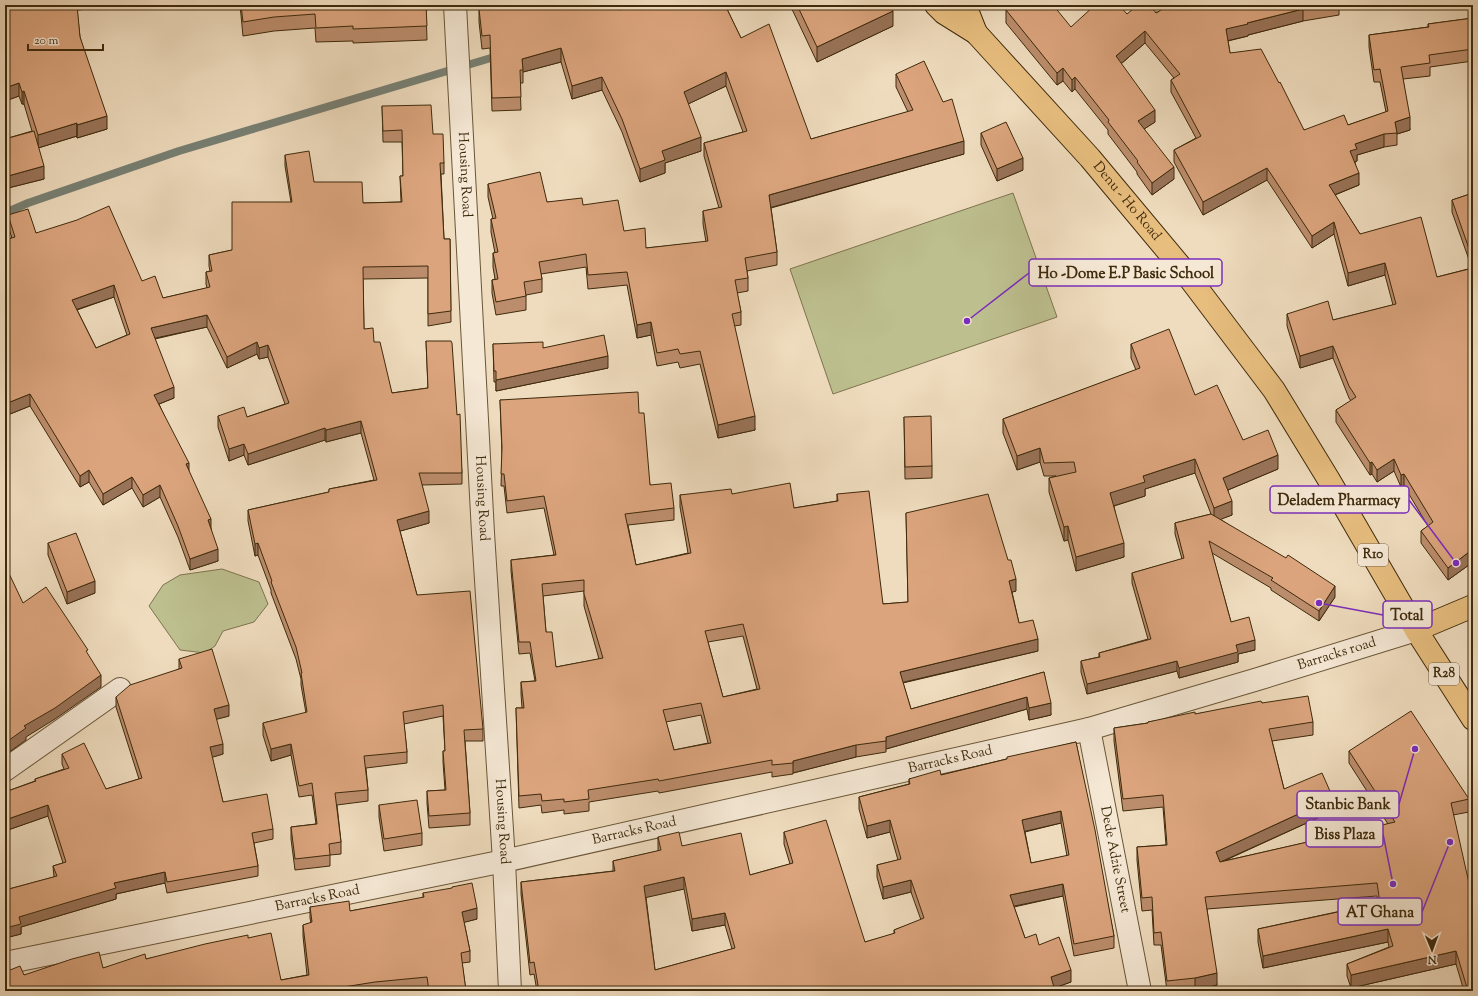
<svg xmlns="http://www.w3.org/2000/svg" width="1478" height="996" viewBox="0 0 1478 996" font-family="'Sorts Mill Goudy',serif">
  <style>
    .green { fill: #bdbf8f; stroke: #7e744e }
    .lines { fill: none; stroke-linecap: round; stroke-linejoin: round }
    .stream { stroke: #778074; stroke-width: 8 }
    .minor-casing { stroke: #6a5638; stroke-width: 24 }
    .tertiary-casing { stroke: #6a5638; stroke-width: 24 }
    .primary-casing { stroke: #3e2a0c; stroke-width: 24 }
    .minor { stroke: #f5e8d5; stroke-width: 22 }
    .tertiary { stroke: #f5e8d5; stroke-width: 22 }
    .primary { stroke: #e8be7f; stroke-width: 22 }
    .wall { fill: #bc8d6c; stroke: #3e2a0c; fill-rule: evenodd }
    .shaded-wall { fill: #997358; stroke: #3e2a0c }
    .building { fill: #dba47d; stroke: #3e2a0c; fill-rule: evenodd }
    .labels { text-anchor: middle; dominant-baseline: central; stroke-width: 3; stroke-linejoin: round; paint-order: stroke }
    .shield { fill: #f5e8d5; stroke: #756348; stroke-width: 1 }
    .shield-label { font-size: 13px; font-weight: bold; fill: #3e2a0c }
    .street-label { font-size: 14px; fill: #3e2a0c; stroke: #f5e8d5 }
    .leader { fill: none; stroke: #7b2cbf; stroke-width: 1.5 }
    .callout-dot { fill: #7b2cbf; stroke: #f5e8d5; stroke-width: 1.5 }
    .callout { fill: #f5e8d5; stroke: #7b2cbf; stroke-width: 1.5 }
    .callout-label { font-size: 15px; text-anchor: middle; font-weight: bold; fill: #3e2a0c }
  </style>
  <rect width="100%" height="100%" fill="#efdcbe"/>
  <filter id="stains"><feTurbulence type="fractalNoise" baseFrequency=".005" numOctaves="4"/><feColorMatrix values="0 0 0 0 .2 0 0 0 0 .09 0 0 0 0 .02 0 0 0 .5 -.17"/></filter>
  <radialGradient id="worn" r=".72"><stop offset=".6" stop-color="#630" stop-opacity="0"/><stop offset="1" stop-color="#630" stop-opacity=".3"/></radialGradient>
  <path class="green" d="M 1013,193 L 1057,317 L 833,394 L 790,269 Z
    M 222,569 L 259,582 L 268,604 L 254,622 L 223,631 L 215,646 L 205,653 L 180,650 L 149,606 L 163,585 L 180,575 Z"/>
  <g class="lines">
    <path class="stream" d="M 5,213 L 28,203 L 179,151 L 501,55"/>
    <defs>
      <g id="minor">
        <path id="s1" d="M 1089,729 L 1140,991"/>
        <path d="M 5,770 L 120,689"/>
      </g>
      <g id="tertiary">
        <path id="s2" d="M 455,5 L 483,533 L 504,861 L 510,991"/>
        <path id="s3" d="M 5,963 L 504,861 L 1089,729 L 1258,679 L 1416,630"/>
      </g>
      <g id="primary">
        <path id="s4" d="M 936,5 L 944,13 L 976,33 L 1090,158 L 1181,267 L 1274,390 L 1329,480 L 1416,630 L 1473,719"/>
        <path d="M 965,5 L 976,33"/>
        <path d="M 1416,630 L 1473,606"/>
      </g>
    </defs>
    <use href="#minor" class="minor-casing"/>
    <use href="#tertiary" class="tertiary-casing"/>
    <use href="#primary" class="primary-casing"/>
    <use href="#minor" class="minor"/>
    <use href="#tertiary" class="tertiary"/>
    <use href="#primary" class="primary"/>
  </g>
  <path class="wall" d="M 41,5 L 141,5 L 77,10 L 80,37 L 107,129 L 77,138 L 77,136 L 38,148 L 44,179 L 8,188 L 6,181 L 5,139 L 32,131 L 24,104 L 22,104 L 19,96 L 5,101 L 5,10 Z
    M 240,5 L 431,5 L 431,9 L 426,10 L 427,40 L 353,43 L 353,41 L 316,42 L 315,28 L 274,31 L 243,36 Z
    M 490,5 L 725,5 L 741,38 L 811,139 L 908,112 L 896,87 L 896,74 L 964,154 L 771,208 L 777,252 L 777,265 L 747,271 L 748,278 L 748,291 L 737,293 L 741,312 L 741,325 L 734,326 L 755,430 L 718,438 L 700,364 L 680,368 L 678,362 L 657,366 L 651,335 L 637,338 L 627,285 L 588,289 L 586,267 L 541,274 L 542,279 L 542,292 L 526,295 L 526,310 L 496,315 L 492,293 L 492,280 L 495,279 L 493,267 L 493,253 L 495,253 L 491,232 L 491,219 L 493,219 L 488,197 L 488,184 L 547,202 L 583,205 L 624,231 L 646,248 L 706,242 L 703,224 L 703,211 L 719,208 L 704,156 L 704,143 L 743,132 L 726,86 L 688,104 L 701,151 L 665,163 L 665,173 L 640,182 L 622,132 L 602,90 L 572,99 L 561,62 L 523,72 L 523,83 L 520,83 L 521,110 L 492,111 L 490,48 L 482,49 L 479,22 L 479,9 L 490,7 Z
    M 790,5 L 840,5 L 841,8 L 893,26 L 817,62 Z
    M 1168,5 L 1339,5 L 1339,15 L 1303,21 L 1248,35 L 1248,36 L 1228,41 L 1230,53 L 1304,130 L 1348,125 L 1386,112 L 1380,82 L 1374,82 L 1369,47 L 1369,35 L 1428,27 L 1428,24 L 1473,18 L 1473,61 L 1430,67 L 1430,76 L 1403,79 L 1410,130 L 1397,134 L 1397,145 L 1384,147 L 1357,155 L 1357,161 L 1355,162 L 1359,185 L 1335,195 L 1360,234 L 1437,277 L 1472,268 L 1452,212 L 1452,200 L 1473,193 L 1473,562 L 1448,580 L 1421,543 L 1421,531 L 1428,526 L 1404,486 L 1401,487 L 1394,471 L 1377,482 L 1372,474 L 1370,475 L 1336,422 L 1336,410 L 1351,401 L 1349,398 L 1333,358 L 1300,368 L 1287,326 L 1287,314 L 1333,320 L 1393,305 L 1385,275 L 1348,286 L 1334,234 L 1312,248 L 1267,180 L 1203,215 L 1174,162 L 1174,150 L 1196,138 L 1171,92 L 1171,80 L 1174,78 L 1145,43 L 1121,64 L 1155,122 L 1144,129 L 1174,179 L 1152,195 L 1137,174 L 1137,172 L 1108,134 L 1108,130 L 1075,89 L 1072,92 L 1063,81 L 1057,85 L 1006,23 L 1006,10 L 1071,27 L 1127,14 L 1158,12 Z
    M 382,106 L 433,134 L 444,163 L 444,174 L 441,174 L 444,239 L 450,239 L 451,322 L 428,326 L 428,278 L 363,279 L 364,329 L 374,342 L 392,393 L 428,388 L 426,341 L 457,415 L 462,473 L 462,484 L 422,485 L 429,523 L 400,531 L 417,595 L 483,729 L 483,741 L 465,741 L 470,813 L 470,825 L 429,828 L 427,803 L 427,791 L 445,790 L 443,762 L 443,751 L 445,751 L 443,716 L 404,724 L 407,752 L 407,763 L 366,768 L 368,790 L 368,801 L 337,805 L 341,842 L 341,854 L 330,855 L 330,866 L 295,870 L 291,839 L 291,827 L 316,824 L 312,795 L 299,797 L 291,755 L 271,761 L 263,735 L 263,723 L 306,713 L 301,685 L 301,679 L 296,659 L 271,593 L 271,590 L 258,555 L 255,556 L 248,521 L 248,510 L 329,492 L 329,489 L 374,480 L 361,433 L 326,442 L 325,440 L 248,465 L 244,455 L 229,461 L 218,427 L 218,416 L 247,417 L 285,404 L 268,357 L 259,359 L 257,354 L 227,368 L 207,327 L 155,339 L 174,398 L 159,404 L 189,472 L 211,529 L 218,561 L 190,570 L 178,537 L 160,497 L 143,507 L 132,488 L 103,505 L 89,482 L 80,487 L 30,406 L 5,416 L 5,240 L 12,238 L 8,226 L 8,215 L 36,233 L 142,281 L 163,298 L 207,288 L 206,284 L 206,272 L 210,271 L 209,266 L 209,255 L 232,250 L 291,202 L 285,166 L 285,155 L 314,182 L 363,203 L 401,202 L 400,176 L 403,176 L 402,142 L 383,142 ZM 114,297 L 127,335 L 96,348 L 77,310 Z
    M 981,133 L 1023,170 L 997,181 L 981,145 Z
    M 493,344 L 543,348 L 608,368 L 496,391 L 496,382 L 494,382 Z
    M 1131,344 L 1195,395 L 1243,440 L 1278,469 L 1228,490 L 1232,515 L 1220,519 L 1335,597 L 1319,621 L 1271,590 L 1271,588 L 1212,553 L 1231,622 L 1255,650 L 1238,654 L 1238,662 L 1179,678 L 1177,671 L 1087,694 L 1081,672 L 1081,661 L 1099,657 L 1099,653 L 1148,639 L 1132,583 L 1132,573 L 1182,559 L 1175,534 L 1175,523 L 1211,514 L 1195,473 L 1145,489 L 1145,496 L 1114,506 L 1124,557 L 1076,571 L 1068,540 L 1064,541 L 1049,492 L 1049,478 L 1056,476 L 1044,476 L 1040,462 L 1017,470 L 1003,433 L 1003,419 L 1136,370 L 1131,358 Z
    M 500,400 L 639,413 L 650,485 L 674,508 L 674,520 L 628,525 L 636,565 L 688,553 L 680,507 L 680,495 L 732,494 L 794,508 L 837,501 L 837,494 L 883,604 L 908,602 L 906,513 L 1016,591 L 1012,592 L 1019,623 L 1038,651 L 903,683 L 911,709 L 1044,672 L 1051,715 L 1029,720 L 1027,709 L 886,749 L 886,752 L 856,757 L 793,773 L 793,774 L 772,777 L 772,772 L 659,793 L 658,791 L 589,802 L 589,811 L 564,814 L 564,810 L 542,813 L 541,805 L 519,808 L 516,708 L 522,708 L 521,694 L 521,682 L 535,681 L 530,653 L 519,654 L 511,571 L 511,560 L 554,555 L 544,508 L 507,513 L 504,486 L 501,486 L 502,455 ZM 584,591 L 584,606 L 599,659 L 556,667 L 546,632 L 543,596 ZM 743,636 L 757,689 L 723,697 L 708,642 ZM 701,715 L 708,743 L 674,750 L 666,722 Z
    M 904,417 L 932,466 L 932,478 L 905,479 Z
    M 48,543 L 95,593 L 67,604 L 48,555 Z
    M 179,659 L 229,716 L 216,719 L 223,754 L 212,757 L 223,802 L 273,829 L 273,839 L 254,843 L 258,866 L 258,876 L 167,893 L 165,883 L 116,894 L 116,899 L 21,927 L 21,934 L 5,938 L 5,875 L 9,889 L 54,877 L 53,866 L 63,863 L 48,816 L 5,831 L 5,792 L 35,781 L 35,779 L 64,769 L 62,764 L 62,754 L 106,789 L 139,779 L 116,707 L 116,697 L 179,669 Z
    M 1262,703 L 1313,722 L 1313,735 L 1272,741 L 1284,789 L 1333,811 L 1224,861 L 1388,824 L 1349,763 L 1349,751 L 1469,799 L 1469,812 L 1453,815 L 1473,991 L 1464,991 L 1456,964 L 1351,988 L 1347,976 L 1347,964 L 1389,947 L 1388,942 L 1263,968 L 1258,942 L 1258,929 L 1378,903 L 1377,896 L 1207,909 L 1217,985 L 1195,990 L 1189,991 L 1167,991 L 1161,945 L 1154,945 L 1152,910 L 1142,911 L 1137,860 L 1137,847 L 1166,845 L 1163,807 L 1123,811 L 1114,741 L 1114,728 L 1148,723 L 1148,722 Z
    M 1076,742 L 1114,936 L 1114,948 L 1074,956 L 1063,896 L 1014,907 L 1025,938 L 1039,945 L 1071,982 L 1054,988 L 1055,991 L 537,991 L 534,974 L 530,975 L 521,894 L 521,882 L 613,871 L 613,861 L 658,851 L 658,837 L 682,846 L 750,875 L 790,864 L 784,844 L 784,832 L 865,942 L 894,934 L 894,930 L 921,920 L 911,892 L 883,899 L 877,877 L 877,865 L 898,860 L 890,832 L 867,838 L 859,809 L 859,797 L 909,784 L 909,779 L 941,775 ZM 1061,823 L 1067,856 L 1031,863 L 1025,832 ZM 684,889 L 692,931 L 725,925 L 732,949 L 655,970 L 646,897 Z
    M 379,805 L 422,833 L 422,845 L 384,851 L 379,817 Z
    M 423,893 L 477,919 L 464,922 L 470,951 L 470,962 L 462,963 L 466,991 L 428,991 L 427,988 L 396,991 L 5,991 L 24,975 L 103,968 L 146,959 L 248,938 L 281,980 L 307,975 L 303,936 L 303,925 L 311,923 L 310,918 L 310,907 L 350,911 L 423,898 Z"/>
  <path class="shaded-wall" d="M 624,5 L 638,5 L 619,10 Z
    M 1303,9 L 1303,21 L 1248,35 L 1248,36 L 1226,41 L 1226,29 L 1247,23 Z
    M 893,11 L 893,26 L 817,62 L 817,47 Z
    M 1145,31 L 1145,43 L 1116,68 L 1116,56 Z
    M 561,48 L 561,62 L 523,72 L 522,59 Z
    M 1063,68 L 1063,81 L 1057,85 L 1057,73 Z
    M 726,72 L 726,86 L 684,106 L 684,92 Z
    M 602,77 L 602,90 L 572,99 L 572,86 Z
    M 1075,77 L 1075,89 L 1072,92 L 1072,80 Z
    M 19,83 L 19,96 L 5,101 L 5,88 Z
    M 24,91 L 24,104 L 22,104 L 22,92 Z
    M 1155,110 L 1155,122 L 1138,133 L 1138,121 Z
    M 107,116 L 107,129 L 77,138 L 77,125 Z
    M 1410,117 L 1410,130 L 1397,134 L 1395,122 Z
    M 77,123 L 77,136 L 38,148 L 38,135 Z
    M 1384,134 L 1384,147 L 1357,155 L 1357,161 L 1350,164 L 1350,151 L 1355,144 Z
    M 701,137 L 701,151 L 665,163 L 665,173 L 640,182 L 640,169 L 662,151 Z
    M 964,141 L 964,154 L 769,208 L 769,195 Z
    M 1023,158 L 1023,170 L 997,181 L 997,169 Z
    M 44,166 L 44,179 L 8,188 L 8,176 Z
    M 1174,167 L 1174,179 L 1152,195 L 1152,183 Z
    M 5,168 L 6,168 L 6,181 L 5,181 Z
    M 1267,168 L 1267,180 L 1203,215 L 1203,202 Z
    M 1359,173 L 1359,185 L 1329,197 L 1329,185 Z
    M 1334,222 L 1334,234 L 1312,248 L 1312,236 Z
    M 1385,263 L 1385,275 L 1348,286 L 1348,273 Z
    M 114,285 L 114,297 L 72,311 L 72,300 Z
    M 207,315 L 207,327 L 151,339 L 151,328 Z
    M 651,322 L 651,335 L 637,338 L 637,325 Z
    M 257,342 L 257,354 L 227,368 L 227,357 Z
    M 268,345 L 268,357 L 259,359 L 259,348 Z
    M 1333,346 L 1333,358 L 1300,368 L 1300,356 Z
    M 608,356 L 608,368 L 496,391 L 496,380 Z
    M 174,387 L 174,398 L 154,406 L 154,395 Z
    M 30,394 L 30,406 L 5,416 L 5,404 Z
    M 755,416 L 755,430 L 718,438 L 718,425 Z
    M 361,421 L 361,433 L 326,442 L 326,430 Z
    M 325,428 L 325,440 L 248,465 L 248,454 Z
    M 244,444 L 244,455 L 229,461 L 229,449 Z
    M 1040,448 L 1040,462 L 1017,470 L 1017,456 Z
    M 1278,455 L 1278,469 L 1223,492 L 1223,478 Z
    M 1195,459 L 1195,473 L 1145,489 L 1145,496 L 1110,507 L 1110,493 L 1143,476 Z
    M 1394,459 L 1394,471 L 1377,482 L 1377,470 Z
    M 1372,462 L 1372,474 L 1370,475 L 1370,463 Z
    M 189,463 L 189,474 L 186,464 Z
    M 89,470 L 89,482 L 80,487 L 80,476 Z
    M 1404,474 L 1404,486 L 1401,487 L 1401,475 Z
    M 132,477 L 132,488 L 103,505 L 103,494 Z
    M 160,485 L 160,497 L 143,507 L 143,495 Z
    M 1232,501 L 1232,515 L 1214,522 L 1214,508 Z
    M 429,511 L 429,523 L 397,532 L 397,520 Z
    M 211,519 L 211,530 L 208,520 Z
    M 1068,526 L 1068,540 L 1064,541 L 1064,527 Z
    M 258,543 L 258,555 L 255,556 L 255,544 Z
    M 1124,543 L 1124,557 L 1076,571 L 1076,557 Z
    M 218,549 L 218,561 L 190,570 L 190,559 Z
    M 1473,549 L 1473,562 L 1448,580 L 1448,568 Z
    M 1016,579 L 1016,591 L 1009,593 L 1009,581 Z
    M 95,581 L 95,593 L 67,604 L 67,592 Z
    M 1335,586 L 1335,597 L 1319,621 L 1319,611 Z
    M 1038,639 L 1038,651 L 900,683 L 900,672 Z
    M 1255,640 L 1255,650 L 1238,654 L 1238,662 L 1179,678 L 1179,668 L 1236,645 Z
    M 1177,661 L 1177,671 L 1087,694 L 1087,684 Z
    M 101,675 L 101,687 L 55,719 L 26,737 L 26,740 L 5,755 L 5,743 L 24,726 Z
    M 1027,697 L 1027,709 L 886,749 L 886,737 Z
    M 1051,703 L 1051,715 L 1029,720 L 1029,708 Z
    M 229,705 L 229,716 L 214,720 L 214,709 Z
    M 223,744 L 223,754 L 210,758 L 210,747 Z
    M 291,744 L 291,755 L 271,761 L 271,749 Z
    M 856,745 L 856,757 L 793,773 L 793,761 Z
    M 1333,798 L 1333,811 L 1216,864 L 1216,852 Z
    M 48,805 L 48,816 L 5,831 L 5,820 Z
    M 1061,811 L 1061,823 L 1022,832 L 1022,820 Z
    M 890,820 L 890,832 L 867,838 L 867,826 Z
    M 165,872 L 165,883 L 116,894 L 116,899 L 21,927 L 21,934 L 5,938 L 5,928 L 19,917 L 114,883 Z
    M 684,877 L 684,889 L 644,898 L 644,886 Z
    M 911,880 L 911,892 L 883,899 L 883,887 Z
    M 1063,884 L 1063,896 L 1010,907 L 1010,895 Z
    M 477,908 L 477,919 L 462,923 L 462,912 Z
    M 725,913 L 725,925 L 692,931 L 692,919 Z
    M 1388,929 L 1388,942 L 1263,968 L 1263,956 Z
    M 1456,951 L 1456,964 L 1351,988 L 1351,975 Z
    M 1071,970 L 1071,982 L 1051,989 L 1051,977 Z
    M 1217,973 L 1217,985 L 1195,990 L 1195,978 Z"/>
  <path class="building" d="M 42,5 L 77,5 L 80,37 L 107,116 L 77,125 L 77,123 L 38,135 L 24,91 L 22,92 L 19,83 L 5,88 L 5,10 Z
    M 241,5 L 426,5 L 427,26 L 353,29 L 353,26 L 316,28 L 315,14 L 274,17 L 243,22 Z
    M 491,5 L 624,5 L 619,10 L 630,5 L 725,5 L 741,38 L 769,24 L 811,139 L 913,110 L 896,74 L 924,61 L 943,102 L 952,99 L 964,141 L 769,195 L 777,252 L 745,258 L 748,278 L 735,280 L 741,312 L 732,314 L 755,416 L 718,425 L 700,351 L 680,354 L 678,349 L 657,353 L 651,322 L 637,325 L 627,272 L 588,275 L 586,254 L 539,262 L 542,279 L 524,282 L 526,296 L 496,302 L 492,280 L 498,279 L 493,253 L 498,252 L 491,219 L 496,218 L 488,184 L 540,172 L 547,202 L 582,198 L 583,205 L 618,200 L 624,231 L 645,228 L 646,248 L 708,241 L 703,211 L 722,207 L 704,143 L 747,131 L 726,72 L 684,92 L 701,137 L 662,151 L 665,160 L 640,169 L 622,119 L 602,77 L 572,86 L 561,48 L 522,59 L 523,70 L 520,70 L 521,97 L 492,98 L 490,35 L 482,36 L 479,9 L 491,7 Z
    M 797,5 L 840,5 L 841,8 L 847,5 L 890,5 L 893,11 L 817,47 Z
    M 1013,5 L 1053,5 L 1071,27 L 1095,5 L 1119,5 L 1127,14 L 1138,5 L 1150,5 L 1156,13 L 1158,12 L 1168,5 L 1325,5 L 1303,9 L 1247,23 L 1248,24 L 1226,29 L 1230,53 L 1261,49 L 1279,83 L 1280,82 L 1304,130 L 1344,115 L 1348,125 L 1388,111 L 1380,69 L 1374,70 L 1369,35 L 1429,27 L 1428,24 L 1473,18 L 1473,49 L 1429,55 L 1430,63 L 1401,67 L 1410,117 L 1395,122 L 1397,133 L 1384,134 L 1355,144 L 1357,149 L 1350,151 L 1359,173 L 1329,185 L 1360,234 L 1421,217 L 1437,277 L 1473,268 L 1473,549 L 1448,568 L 1421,531 L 1433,522 L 1404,474 L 1401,475 L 1394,459 L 1377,470 L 1372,462 L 1370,463 L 1336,410 L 1356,397 L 1349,386 L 1333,346 L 1300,356 L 1287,314 L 1328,301 L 1333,320 L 1396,304 L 1385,263 L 1348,273 L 1334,222 L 1312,236 L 1267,168 L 1203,202 L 1174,150 L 1201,136 L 1171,80 L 1180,74 L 1145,31 L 1116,56 L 1155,110 L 1138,121 L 1174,167 L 1152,183 L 1137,162 L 1138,161 L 1108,122 L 1109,120 L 1075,77 L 1072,80 L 1063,68 L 1057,73 L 1006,10 Z
    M 431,105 L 433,134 L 443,134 L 444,163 L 440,163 L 444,239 L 450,239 L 451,311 L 428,314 L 428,266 L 363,267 L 364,329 L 373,328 L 374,342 L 380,342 L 392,393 L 428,388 L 426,341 L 451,341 L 452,343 L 457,415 L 460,414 L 462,473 L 419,473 L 429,511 L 397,520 L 417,595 L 470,591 L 483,729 L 464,730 L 470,813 L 429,816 L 427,791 L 446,790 L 443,751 L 445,751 L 443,705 L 403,712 L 407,752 L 364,756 L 368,790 L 335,793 L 341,842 L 329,844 L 330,855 L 295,859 L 291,827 L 317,824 L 312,783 L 299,786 L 291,744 L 271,749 L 263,723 L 307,712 L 301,673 L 302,673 L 296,647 L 271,582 L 272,581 L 258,543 L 255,544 L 248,510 L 329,492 L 329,489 L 377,480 L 361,421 L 326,430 L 325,428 L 248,454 L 244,444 L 229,449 L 218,416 L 244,407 L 247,417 L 289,403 L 268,345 L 259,348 L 257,342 L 227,357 L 207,315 L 151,328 L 174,387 L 154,395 L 189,463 L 186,464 L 211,519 L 208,520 L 218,549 L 190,559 L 178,526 L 160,485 L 143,495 L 132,477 L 103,494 L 89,470 L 80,476 L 30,394 L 5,404 L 5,240 L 15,237 L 8,215 L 28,209 L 36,233 L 77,220 L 109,206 L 142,281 L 155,276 L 163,298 L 210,287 L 206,272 L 212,271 L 209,255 L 232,250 L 232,202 L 292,202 L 285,155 L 309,151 L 314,182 L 362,182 L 363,203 L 402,202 L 400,176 L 403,176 L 402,130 L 383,131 L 382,106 ZM 114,285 L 130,334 L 96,348 L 72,300 Z
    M 1006,122 L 1023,158 L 997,169 L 981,133 Z
    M 34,131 L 44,166 L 8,176 L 6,168 L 5,168 L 5,139 Z
    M 1473,193 L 1473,260 L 1452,200 Z
    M 1169,329 L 1195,395 L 1217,385 L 1243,440 L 1268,430 L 1278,455 L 1223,478 L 1232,501 L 1214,508 L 1195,459 L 1143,476 L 1145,482 L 1110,493 L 1124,543 L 1076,557 L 1068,526 L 1064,527 L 1049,478 L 1076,472 L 1074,462 L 1044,463 L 1040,448 L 1017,456 L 1003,419 L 1140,368 L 1131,344 Z
    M 604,335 L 608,356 L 496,380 L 496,371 L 494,371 L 493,344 L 543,342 L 543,348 Z
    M 638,392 L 639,413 L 644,413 L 650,485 L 671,483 L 674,508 L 625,514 L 636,565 L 691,553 L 680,495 L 731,489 L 732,494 L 790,483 L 794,508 L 838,501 L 837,494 L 869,491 L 883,604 L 908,602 L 906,513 L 988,494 L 1008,560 L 1011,560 L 1016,579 L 1009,581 L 1019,623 L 1033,620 L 1038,639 L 900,672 L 911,709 L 1044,672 L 1051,703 L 1029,708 L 1027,697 L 886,737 L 886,741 L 856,745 L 793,761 L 793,763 L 772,765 L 772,760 L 659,781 L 658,779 L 588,790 L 589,799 L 564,802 L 564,799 L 542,801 L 541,794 L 519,796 L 516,708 L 524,708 L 521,682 L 536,681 L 530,642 L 519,642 L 511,560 L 556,555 L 544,496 L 507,501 L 504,474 L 501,474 L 502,448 L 500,400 ZM 584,580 L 584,594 L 603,658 L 556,667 L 552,632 L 546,632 L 542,584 ZM 743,624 L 760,689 L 723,697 L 705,631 ZM 701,703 L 711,743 L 674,750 L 663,710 Z
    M 931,416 L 932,466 L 905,467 L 904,417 Z
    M 1211,514 L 1286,558 L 1288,555 L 1335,586 L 1319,611 L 1271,580 L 1273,578 L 1209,541 L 1231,622 L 1249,617 L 1255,640 L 1236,645 L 1238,652 L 1179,668 L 1177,661 L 1087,684 L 1081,661 L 1100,657 L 1099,653 L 1151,639 L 1132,573 L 1184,558 L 1175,523 Z
    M 76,533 L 95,581 L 67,592 L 48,543 Z
    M 5,565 L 23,603 L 46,587 L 88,650 L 86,651 L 101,675 L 55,708 L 24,726 L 26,728 L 5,743 Z
    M 212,649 L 229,705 L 214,709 L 223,744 L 210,747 L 223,802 L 267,794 L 273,829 L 252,833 L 258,866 L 167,882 L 165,872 L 114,883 L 116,888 L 19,917 L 21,924 L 5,928 L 5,875 L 9,889 L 57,876 L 53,866 L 66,862 L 48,805 L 5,820 L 5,792 L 36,781 L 35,779 L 69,768 L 62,754 L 84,743 L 106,789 L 142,778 L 116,697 L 130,685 L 182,668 L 179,659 Z
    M 1308,696 L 1313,722 L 1269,729 L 1284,789 L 1322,773 L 1333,798 L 1216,852 L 1220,862 L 1395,822 L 1349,751 L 1411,711 L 1469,799 L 1451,803 L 1473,901 L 1473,991 L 1468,991 L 1456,951 L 1351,975 L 1347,964 L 1393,946 L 1388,929 L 1263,956 L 1258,929 L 1380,903 L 1377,883 L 1205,897 L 1217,973 L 1195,978 L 1167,981 L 1161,932 L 1154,933 L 1152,897 L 1142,898 L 1137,847 L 1167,845 L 1163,795 L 1123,799 L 1114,728 L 1148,723 L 1148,722 L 1195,712 L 1195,714 L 1261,701 L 1262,703 Z
    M 1076,742 L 1095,830 L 1114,936 L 1074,944 L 1063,884 L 1010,895 L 1025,938 L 1036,934 L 1039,945 L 1059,937 L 1071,970 L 1051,977 L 1055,991 L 539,991 L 534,962 L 530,963 L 521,882 L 615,871 L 613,861 L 661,850 L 658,837 L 679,832 L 682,846 L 741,833 L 750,875 L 793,863 L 784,832 L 826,820 L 865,942 L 895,933 L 894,930 L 924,918 L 911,880 L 883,887 L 877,865 L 901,859 L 890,820 L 867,826 L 859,797 L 910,784 L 909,779 L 940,770 L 941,775 L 1007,759 L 1007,757 ZM 1061,811 L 1069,855 L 1031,863 L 1022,820 ZM 684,877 L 692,919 L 725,913 L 735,948 L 655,970 L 644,886 Z
    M 417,800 L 422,833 L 384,839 L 379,805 Z
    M 472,883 L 477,908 L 462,912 L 470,951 L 461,953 L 466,991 L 429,991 L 427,977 L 375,982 L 331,989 L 331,991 L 5,991 L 5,972 L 20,966 L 24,975 L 72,959 L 99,952 L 103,968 L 145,954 L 146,959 L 205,944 L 248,935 L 248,938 L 271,933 L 281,980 L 309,975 L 303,925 L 312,922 L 310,907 L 349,901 L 350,911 L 424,897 L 423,893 L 452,888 L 452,887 Z
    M 1269,989 L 1270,991 L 1262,991 Z"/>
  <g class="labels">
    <g class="shield">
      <rect x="1358" y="544" width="30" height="22" rx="3"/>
      <rect x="1429" y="663" width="30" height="22" rx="3"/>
    </g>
    <g class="shield-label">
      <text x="1373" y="555">R10</text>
      <text x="1444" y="674">R28</text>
    </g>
    <g class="street-label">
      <text stroke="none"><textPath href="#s2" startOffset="170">Housing Road</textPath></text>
      <text stroke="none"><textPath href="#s4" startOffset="275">Denu - Ho Road</textPath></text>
      <text stroke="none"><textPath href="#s2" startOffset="494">Housing Road</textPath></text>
      <text stroke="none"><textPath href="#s3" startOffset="1368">Barracks road</textPath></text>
      <text stroke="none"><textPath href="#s3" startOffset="967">Barracks Road</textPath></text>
      <text stroke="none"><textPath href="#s2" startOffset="818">Housing Road</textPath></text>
      <text stroke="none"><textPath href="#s3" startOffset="643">Barracks Road</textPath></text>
      <text stroke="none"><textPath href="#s1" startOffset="133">Dede Adzie Street</textPath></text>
      <text stroke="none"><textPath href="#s3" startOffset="319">Barracks Road</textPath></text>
    </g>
  </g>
  <path class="leader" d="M967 321L1029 273M1456 563L1409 500M1319 603L1383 615M1415 749L1399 804M1393 884L1383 834M1450 842L1422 912"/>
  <g class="callout-dot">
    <circle cx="967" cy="321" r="4"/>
    <circle cx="1456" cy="563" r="4"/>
    <circle cx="1319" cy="603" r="4"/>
    <circle cx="1415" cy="749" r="4"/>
    <circle cx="1393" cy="884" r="4"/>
    <circle cx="1450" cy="842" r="4"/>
  </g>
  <g class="callout">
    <rect x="1029" y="259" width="193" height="27" rx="4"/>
    <rect x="1270" y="486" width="139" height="27" rx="4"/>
    <rect x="1383" y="601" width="49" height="27" rx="4"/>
    <rect x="1297" y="791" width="102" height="27" rx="4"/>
    <rect x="1306" y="820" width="77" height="27" rx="4"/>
    <rect x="1338" y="898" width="84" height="27" rx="4"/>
  </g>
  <g class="callout-label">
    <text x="1126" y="278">Ho -Dome E.P Basic School</text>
    <text x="1339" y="505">Deladem Pharmacy</text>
    <text x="1407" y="620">Total</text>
    <text x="1348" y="809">Stanbic Bank</text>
    <text x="1345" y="839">Biss Plaza</text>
    <text x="1380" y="917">AT Ghana</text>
  </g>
  <rect width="1478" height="996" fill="none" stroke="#efdcbe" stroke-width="20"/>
  <rect x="6" y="6" width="1466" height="984" fill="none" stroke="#3e2a0c" stroke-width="2"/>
  <rect x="10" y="10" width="1458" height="976" fill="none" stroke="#3e2a0c"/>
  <g transform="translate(1432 950) rotate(179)" stroke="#f5e8d5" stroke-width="3" paint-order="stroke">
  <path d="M0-3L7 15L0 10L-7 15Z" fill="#3e2a0c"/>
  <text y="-6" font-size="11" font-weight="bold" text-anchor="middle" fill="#3e2a0c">N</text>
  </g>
  <path d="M28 44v6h75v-6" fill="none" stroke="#3e2a0c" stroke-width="2"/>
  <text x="34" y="44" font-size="12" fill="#3e2a0c" stroke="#f5e8d5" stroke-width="3" paint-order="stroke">20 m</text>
  <rect width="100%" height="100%" filter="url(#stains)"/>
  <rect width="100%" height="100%" fill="url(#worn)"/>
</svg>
